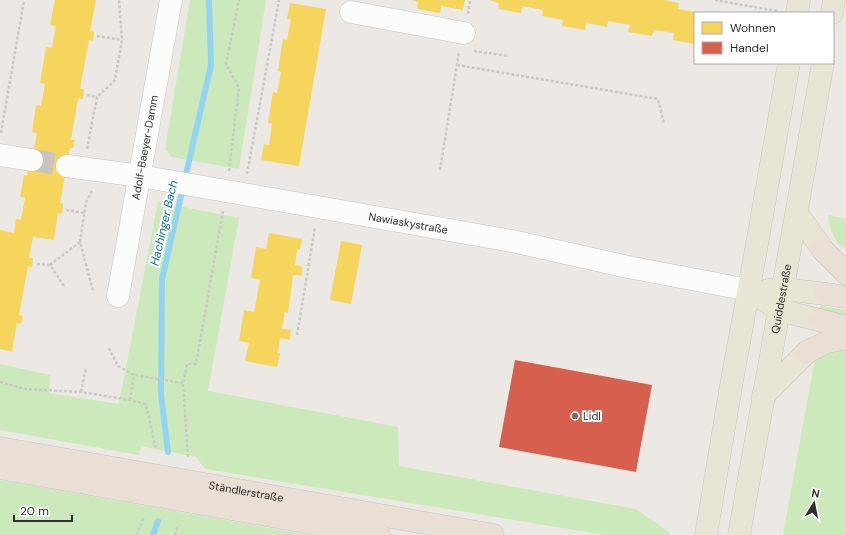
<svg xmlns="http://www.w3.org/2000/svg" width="846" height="535" viewBox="0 0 846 535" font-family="'DM Sans',sans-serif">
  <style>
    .green { fill: #cce9bb }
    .homes { fill: #f6d55c }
    .shops { fill: #d6604d }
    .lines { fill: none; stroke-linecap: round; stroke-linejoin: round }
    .stream { stroke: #93d5f1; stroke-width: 6 }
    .minor-tunnel { stroke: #c6c3c0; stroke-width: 22; stroke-dasharray: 22 11; stroke-linecap: butt }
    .minor-casing { stroke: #c6c4c5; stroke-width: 23 }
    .major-casing { stroke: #c6c5c4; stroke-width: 23 }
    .highway-casing { stroke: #c6c5c4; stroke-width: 23 }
    .path { stroke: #c9c9c8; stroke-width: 2.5; stroke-dasharray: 3 2; stroke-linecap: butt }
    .minor { stroke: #fcfcfb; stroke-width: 22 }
    .major { stroke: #e9e5d5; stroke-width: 22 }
    .highway { stroke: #eadfd5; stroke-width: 22 }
    .poi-dot { fill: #706f6e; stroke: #fff; stroke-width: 1.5 }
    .labels { text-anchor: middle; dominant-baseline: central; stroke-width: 4; stroke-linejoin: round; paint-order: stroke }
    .street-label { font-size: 11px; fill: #2e2e2e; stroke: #fff }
    .poi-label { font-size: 11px; fill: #2e2e2e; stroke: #fff; text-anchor: start }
    .water-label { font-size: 12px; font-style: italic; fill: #046bab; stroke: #fff }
  </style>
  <rect width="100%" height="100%" fill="#ece8e4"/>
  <path class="green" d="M 190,0 L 266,0 L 239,169 L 172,157 L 165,149 Z
    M 158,202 L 239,218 L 208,391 L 398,427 L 399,466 L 636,509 L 669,532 L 669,535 L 605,535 L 205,469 L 196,457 L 141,446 L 139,455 L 0,430 L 0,364 L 50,375 L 49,393 L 119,404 Z
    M 828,215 L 846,219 L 846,249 C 833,242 830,229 828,215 Z
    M 820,306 L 846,310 L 846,317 L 819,312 Z
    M 846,346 L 846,535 L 783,535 L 816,353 Z
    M 0,480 L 309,535 L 0,535 Z"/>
  <path class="homes" d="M 55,0 L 96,0 L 90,31 L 94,32 L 93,41 L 89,40 L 80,89 L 84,89 L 83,99 L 78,98 L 71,140 L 75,140 L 73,148 L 70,148 L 60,203 L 63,204 L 62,214 L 58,213 L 54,240 L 33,237 L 29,258 L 33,258 L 32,267 L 28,266 L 19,315 L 23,316 L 21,324 L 17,323 L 12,352 L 0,349 L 0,230 L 14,233 L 16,219 L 21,220 L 25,198 L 20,197 L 24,175 L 27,176 L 29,163 L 31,163 L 35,144 L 37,133 L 32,132 L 36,105 L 41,106 L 45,84 L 40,83 L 46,47 L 52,48 L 56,26 L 50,25 Z
    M 412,0 L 465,0 L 463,10 L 441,6 L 440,13 L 417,9 L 418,2 Z
    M 489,0 L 663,0 L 679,3 L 678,9 L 695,12 L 695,44 L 673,40 L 674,33 L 654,30 L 652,36 L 628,32 L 630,25 L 608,21 L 607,27 L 586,23 L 585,30 L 562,26 L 563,20 L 542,16 L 543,10 L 522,6 L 521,13 L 498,9 L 499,3 Z
    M 290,3 L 326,9 L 299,166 L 261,160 L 264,144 L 269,145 L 272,124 L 268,123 L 273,92 L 277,93 L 281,72 L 278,71 L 283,39 L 287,40 L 291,19 L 287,19 Z
    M 269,233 L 302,239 L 300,250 L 297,249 L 295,265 L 303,267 L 301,276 L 293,275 L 288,313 L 285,312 L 282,329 L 291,330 L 290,340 L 280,338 L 278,353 L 280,354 L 277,367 L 245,361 L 249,343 L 239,341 L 244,310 L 254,312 L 260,280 L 251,278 L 256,247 L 266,249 Z
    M 341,241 L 362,245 L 351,304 L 330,300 Z"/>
  <path class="shops" d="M 515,360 L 652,385 L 636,472 L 499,447 Z"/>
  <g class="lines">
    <path class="stream" d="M 168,452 L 161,395 L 162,279 L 211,65 L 209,0
      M 153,535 L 158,521"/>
    <path class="minor-tunnel" d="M 32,160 L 67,166"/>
    <defs>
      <g id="minor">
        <path d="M 351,12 L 464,33"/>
        <path d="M 0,155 L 32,160"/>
        <path id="s1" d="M 67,166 L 140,176 L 512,241 L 628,267 L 749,290"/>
        <path id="s2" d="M 118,296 L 171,0"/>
      </g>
      <g id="major">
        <path d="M 797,13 L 799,0"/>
        <path d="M 832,13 L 834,0"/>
        <path d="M 797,213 L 823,250"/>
        <path d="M 749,290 L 779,310 L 819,320"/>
        <path d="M 768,290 L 783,289 L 826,294"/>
        <path d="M 763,396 L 807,352"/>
        <path d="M 706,535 L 731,386 L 755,255 L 789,63"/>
        <path id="s3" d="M 739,535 C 766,378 796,221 823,63"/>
      </g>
      <g id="highway">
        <path d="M 823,250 L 846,273"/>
        <path d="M 826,294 L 846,297"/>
        <path d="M 819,320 L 846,327"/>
        <path d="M 807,352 L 827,342 L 846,338"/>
        <path id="s4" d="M 0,448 L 493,535"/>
        <path d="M 0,468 L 379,535"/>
      </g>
    </defs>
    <use href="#minor" class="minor-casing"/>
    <use href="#major" class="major-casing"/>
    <use href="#highway" class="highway-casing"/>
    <path class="path" d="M 715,0 L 777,11
      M 468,14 L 470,1
      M 97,36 L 122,40
      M 474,51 L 509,56
      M 457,65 L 658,99 L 664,124
      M 87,95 L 97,97
      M 1,133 L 24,0
      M 87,149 L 97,97 L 115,80 L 122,40 L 119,0
      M 440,170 L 459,52
      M 229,171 L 239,88 L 226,64 L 239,0
      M 247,174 L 279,0
      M 92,191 L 86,202 L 80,242 L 93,291
      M 66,210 L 84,213
      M 37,264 L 50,265
      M 64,286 L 50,265 L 80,242
      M 297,335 L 315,227
      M 109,348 L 118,366 L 134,375 L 183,383
      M 0,382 L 25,389 L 81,392 L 130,400 L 146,404 L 156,450
      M 81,392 L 86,368
      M 130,400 L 134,375
      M 188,457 L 183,383 L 187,364 L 196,364 L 223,211
      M 137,535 L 144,517
      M 175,535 L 178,525"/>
    <use href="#minor" class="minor"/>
    <use href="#major" class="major"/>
    <use href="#highway" class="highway"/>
  </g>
  <circle class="poi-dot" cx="575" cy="416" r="4"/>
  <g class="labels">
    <g class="street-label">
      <text stroke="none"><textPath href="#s2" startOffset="151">Adolf-Baeyer-Damm</textPath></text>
      <text stroke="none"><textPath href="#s1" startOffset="346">Nawiaskystraße</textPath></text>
      <text stroke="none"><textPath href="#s3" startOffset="240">Quiddestraße</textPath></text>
      <text stroke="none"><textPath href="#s4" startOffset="250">Ständlerstraße</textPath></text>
    </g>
    <g class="poi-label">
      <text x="583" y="416">Lidl</text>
    </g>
    <g class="water-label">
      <text transform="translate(164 223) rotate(-77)">Hachinger Bach</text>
    </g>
  </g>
  <rect x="694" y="12" width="140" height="52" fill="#ffffff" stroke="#ababab"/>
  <rect x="702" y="22" width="20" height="12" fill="#f6d55c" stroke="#ababab"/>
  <text x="730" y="32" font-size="12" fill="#2e2e2e">Wohnen</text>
  <rect x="702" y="42" width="20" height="12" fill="#d6604d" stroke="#ababab"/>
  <text x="730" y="52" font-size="12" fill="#2e2e2e">Handel</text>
  <g transform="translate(814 503) rotate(10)" stroke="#ffffff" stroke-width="3" paint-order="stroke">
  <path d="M0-3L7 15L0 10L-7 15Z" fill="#2e2e2e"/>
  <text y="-6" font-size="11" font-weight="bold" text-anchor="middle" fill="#2e2e2e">N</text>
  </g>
  <path d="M14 515v6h58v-6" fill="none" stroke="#2e2e2e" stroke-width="2"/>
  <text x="20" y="515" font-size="12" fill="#2e2e2e" stroke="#ffffff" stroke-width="3" paint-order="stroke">20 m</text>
</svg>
